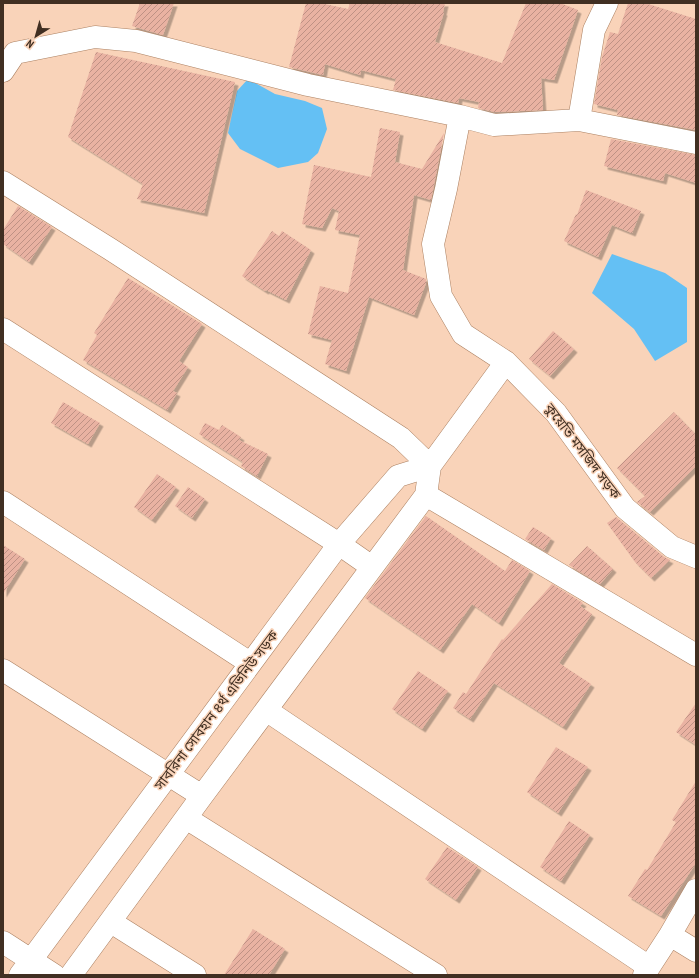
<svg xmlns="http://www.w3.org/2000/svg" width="699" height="978" viewBox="0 0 699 978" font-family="'PT Sans Narrow','Noto Sans Bengali',sans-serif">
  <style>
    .water { fill: #64c0f4 }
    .building { fill: url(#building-hatch); filter: url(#shadow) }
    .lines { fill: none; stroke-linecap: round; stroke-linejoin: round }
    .minor-casing { stroke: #ac8162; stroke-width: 23 }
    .minor { stroke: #fff; stroke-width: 22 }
    .labels { text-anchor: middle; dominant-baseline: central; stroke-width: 3; stroke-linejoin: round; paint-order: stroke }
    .street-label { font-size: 14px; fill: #412f22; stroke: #f9d3b9 }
  </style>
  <defs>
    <pattern id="building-hatch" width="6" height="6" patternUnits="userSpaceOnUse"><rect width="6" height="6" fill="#e9b2a2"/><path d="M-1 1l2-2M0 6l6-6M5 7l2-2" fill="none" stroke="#be9184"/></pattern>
    <filter id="shadow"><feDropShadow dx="3.5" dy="3.5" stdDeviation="0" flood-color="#0004"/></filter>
  </defs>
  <rect width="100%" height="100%" fill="#f9d3b9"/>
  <path class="water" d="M 248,79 L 275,94 L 305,101 L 322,108 L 327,129 L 318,153 L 308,162 L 278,168 L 240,149 L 228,133 L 237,91 Z
    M 612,254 L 665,273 L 687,288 L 687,342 L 655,361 L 634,329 L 592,293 Z"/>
  <path class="building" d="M 140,3 L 174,3 L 163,35 L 132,26 Z
    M 306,3 L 320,3 L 348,9 L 350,3 L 445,3 L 443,12 L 444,12 L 435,42 L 502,63 L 526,3 L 560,3 L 578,10 L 554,80 L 541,78 L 543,110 L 495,112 L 478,108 L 479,102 L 459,98 L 458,103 L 393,90 L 396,79 L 361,70 L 360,75 L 325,64 L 323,75 L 289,67 Z
    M 628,3 L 645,3 L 696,19 L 696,130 L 617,115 L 618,110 L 594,104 L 602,57 L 610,32 L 618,34 Z
    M 96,52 L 235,82 L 204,213 L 137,199 L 143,184 L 68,137 Z
    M 380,128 L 400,132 L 395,162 L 422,169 L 444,133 L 431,200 L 414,195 L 403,270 L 426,279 L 426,283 L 414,315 L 369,297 L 346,371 L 325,364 L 332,340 L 308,334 L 320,286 L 348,293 L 360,235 L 335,230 L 339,211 L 332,208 L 322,228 L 302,224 L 314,165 L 371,177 Z
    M 611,139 L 696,155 L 696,183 L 665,173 L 663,181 L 604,166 Z
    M 586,190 L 641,211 L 632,233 L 612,225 L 598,257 L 564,241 L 576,214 L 577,215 Z
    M 18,206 L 52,227 L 29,262 L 3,244 L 3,230 Z
    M 272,231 L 279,236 L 282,231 L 311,250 L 286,300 L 266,290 L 265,291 L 242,276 Z
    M 128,278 L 202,324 L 179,361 L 188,367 L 173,391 L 177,393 L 167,410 L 83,360 L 97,335 L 94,333 Z
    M 553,331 L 574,349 L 550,376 L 529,359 Z
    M 63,402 L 100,423 L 88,444 L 51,423 Z
    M 674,412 L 696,435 L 696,466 L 650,512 L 637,502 L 645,496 L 617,468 Z
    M 205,423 L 219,430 L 222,425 L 241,437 L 239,440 L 268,454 L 257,476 L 241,466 L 243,462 L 199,434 Z
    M 157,474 L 176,487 L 152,520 L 134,507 Z
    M 188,487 L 205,499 L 192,518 L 175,506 Z
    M 426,516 L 505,571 L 512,560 L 530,571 L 499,623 L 472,604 L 440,650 L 365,598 Z
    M 616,517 L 664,557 L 670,560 L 651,578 L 635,562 L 607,523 Z
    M 533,527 L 551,538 L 544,550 L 525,539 Z
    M 3,545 L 25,559 L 3,594 Z
    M 587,546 L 613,569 L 600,584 L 569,565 Z
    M 552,584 L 583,603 L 580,606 L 592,614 L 559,663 L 591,684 L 563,727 L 494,683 L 470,719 L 453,708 L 463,692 L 466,694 L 502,639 L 503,640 Z
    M 418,671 L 448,691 L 422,729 L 392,709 Z
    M 696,703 L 696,745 L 676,732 Z
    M 556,747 L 588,767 L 558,813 L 527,792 Z
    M 696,781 L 696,863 L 661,916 L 628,896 L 645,869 L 647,870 L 676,822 L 672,820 Z
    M 569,821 L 590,835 L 561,881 L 540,867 Z
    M 447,847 L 478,867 L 456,900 L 425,879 Z
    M 253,929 L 285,949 L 269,975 L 224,975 Z"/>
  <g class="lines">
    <defs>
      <path id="minor" d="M 3,71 L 15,53 L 95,37 L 136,41 L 308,85 L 460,116 L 494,125 L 579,120 L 696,143
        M 460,116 L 446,189 L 433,244 L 441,296 L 463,334 L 506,362 L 556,413 L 625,508 L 672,547 L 696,557
        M 579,120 L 594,30 L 607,3
        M 3,182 L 110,249 L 401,438 L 430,466
        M 3,329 L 339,544 L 372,567
        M 426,495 L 696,655
        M 3,502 L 250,663
        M 3,670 L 202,796
        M 266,710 L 649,967
        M 186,818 L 436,975
        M 111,922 L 195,975
        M 670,935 L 696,951
        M 3,942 L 54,975
        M 20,975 L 339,544 L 398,476 L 430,466
        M 71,975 L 202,796 L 426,495 L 430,466 L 506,362
        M 644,975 L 670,935 L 696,890"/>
    </defs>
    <use href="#minor" class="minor-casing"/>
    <use href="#minor" class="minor"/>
  </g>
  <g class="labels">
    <g class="street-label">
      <text transform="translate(583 451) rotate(53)">কুয়েতি মসজিদ সড়ক</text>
      <text transform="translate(216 710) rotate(-53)">সাবরিনা সোবহান ৪র্থ এভিনিউ সড়ক</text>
    </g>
  </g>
  <rect width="699" height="978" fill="none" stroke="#412f22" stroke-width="8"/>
  <g transform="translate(36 36) rotate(217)" stroke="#f9d3b9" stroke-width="3" paint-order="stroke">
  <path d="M0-3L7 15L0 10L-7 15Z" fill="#412f22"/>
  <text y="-6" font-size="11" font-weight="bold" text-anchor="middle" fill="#412f22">N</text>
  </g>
</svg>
